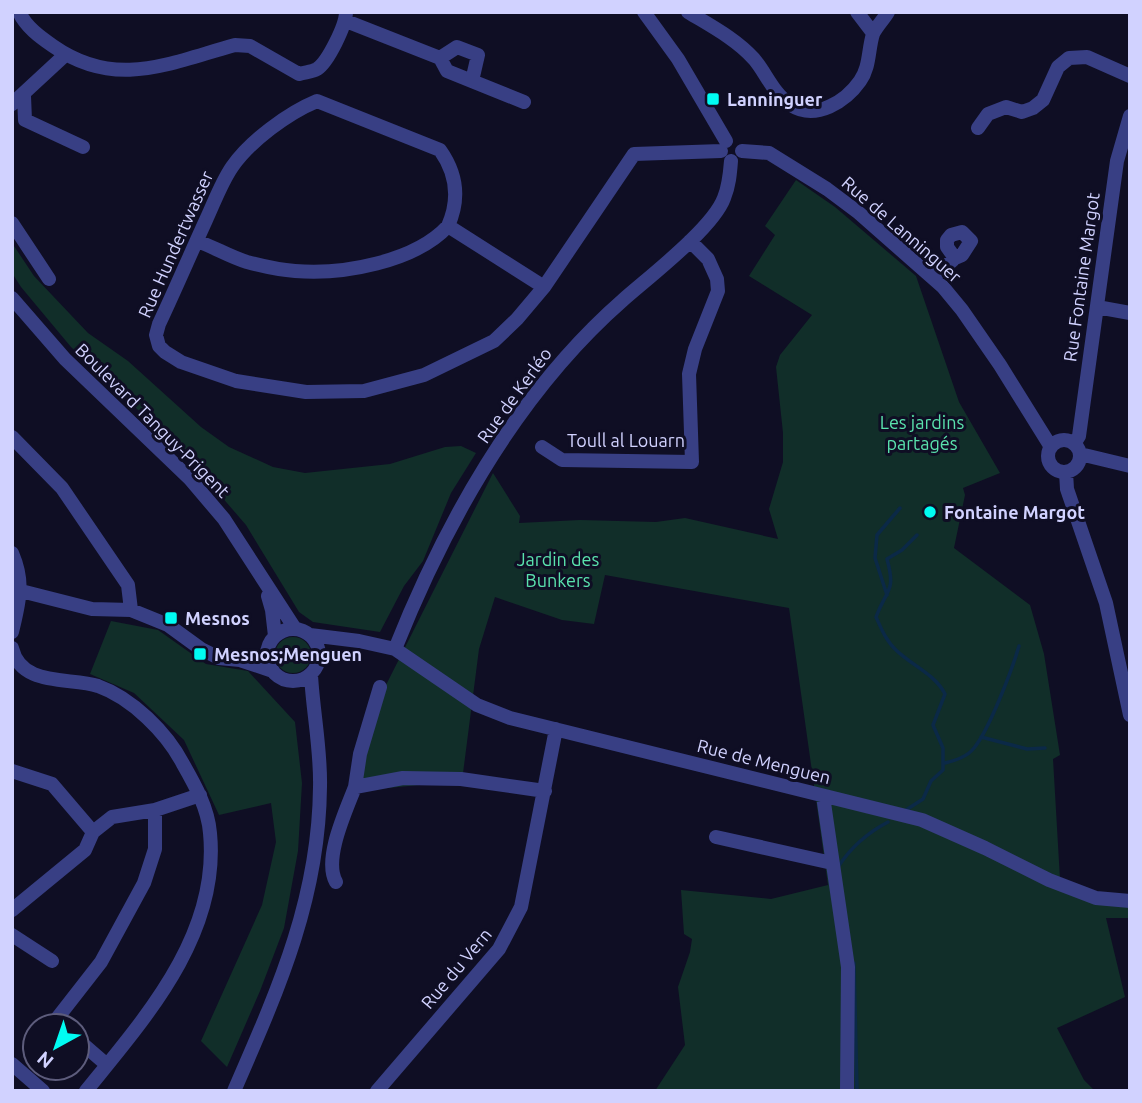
<svg xmlns="http://www.w3.org/2000/svg" width="1142" height="1103" viewBox="0 0 1142 1103" font-family="Ubuntu,sans-serif">
  <style>
    .green { fill: #112e29 }
    .lines { fill: none; stroke-linecap: round; stroke-linejoin: round }
    .stream { stroke: #0b2947; stroke-width: 3.5 }
    .minor { stroke: #383f84; stroke-width: 14 }
    .poi-dot { fill: #00fcf3; stroke: #0f0e24; stroke-width: 2.5 }
    .labels { text-anchor: middle; dominant-baseline: central; stroke-width: 6; stroke-linejoin: round; paint-order: stroke }
    .poi-label { font-size: 18px; font-weight: bold; fill: #d1d2ff; stroke: #0f0e24; text-anchor: start }
    .street-label { font-size: 18px; fill: #d1d2ff; stroke: #0f0e24 }
    .park-label { font-size: 18px; fill: #5ae2ad; stroke: #0f0e24 }
  </style>
  <rect width="100%" height="100%" fill="#0f0e24"/>
  <path class="green" d="M 796,180 L 835,207 L 916,276 L 959,402 L 1000,473 L 963,488 L 965,495 L 954,548 L 1030,605 L 1044,654 L 1060,755 L 1053,759 L 1060,879 L 1084,891 L 1130,898 L 1130,918 L 1106,918 L 1125,997 L 1057,1028 L 1084,1080 L 1095,1091 L 655,1091 L 685,1045 L 678,987 L 690,952 L 692,939 L 684,934 L 681,890 L 771,899 L 828,885 L 789,608 L 605,575 L 594,624 L 562,620 L 495,597 L 479,649 L 462,781 L 356,791 L 386,685 L 493,473 L 520,516 L 519,523 L 580,520 L 656,522 L 685,518 L 778,539 L 769,509 L 783,462 L 783,433 L 776,367 L 780,355 L 812,315 L 749,276 L 775,235 L 765,226 Z
    M 12,243 L 34,276 L 88,333 L 128,361 L 201,427 L 229,447 L 273,467 L 305,473 L 390,464 L 445,447 L 461,446 L 476,453 L 451,493 L 423,561 L 404,586 L 380,632 L 313,622 L 299,612 L 246,525 L 201,473 L 152,423 L 71,347 L 21,287 L 12,273 Z
    M 111,621 L 158,630 L 206,664 L 248,671 L 295,722 L 302,783 L 298,851 L 284,928 L 260,991 L 227,1067 L 201,1041 L 262,905 L 276,842 L 271,803 L 219,815 L 184,740 L 134,693 L 90,674 Z
    M275 655a18 18 0 1 1 36 0a18 18 0 1 1-36 0Z"/>
  <g class="lines">
    <path class="stream" d="M 887,595 L 875,558 L 877,535 L 900,508
      M 981,737 L 1027,749 L 1045,748
      M 945,763 C 956,760 967,757 974,748 C 989,730 1012,670 1019,646
      M 906,810 L 923,799 L 931,781 L 943,770 L 943,748 L 933,725 L 945,694 C 935,674 911,665 896,650 C 886,641 881,628 876,617 C 887,588 896,592 887,559 L 902,550 L 917,535
      M 838,867 C 851,847 867,833 888,822
      M 854,963 L 857,1091"/>
    <path class="minor" d="M 19,12 C 26,27 40,37 53,46 C 116,90 169,63 235,45 L 250,46 L 299,74 C 305,72 312,72 317,69 C 328,62 346,25 346,12
      M 644,12 L 678,59 L 726,141
      M 688,12 C 711,26 736,39 754,59 C 766,73 774,95 791,105 C 816,121 846,101 860,81 C 870,67 868,50 873,34 C 876,27 884,19 888,12
      M 857,12 L 873,33
      M 346,21 L 440,58 L 447,71 L 524,102
      M 440,58 L 457,47 L 478,55 L 472,81
      M 24,96 L 25,120 L 83,147
      M 12,104 L 65,55
      M 978,128 L 988,114 L 1006,107 L 1022,112 L 1033,108 L 1043,100 L 1058,67 L 1069,58 L 1087,57 L 1130,76
      M 742,151 L 769,153 L 827,189 L 859,213 L 943,287 L 962,310 L 1000,365 L 1051,447
      M 12,223 L 49,279
      M 197,241 C 214,247 230,257 247,262 C 262,266 280,270 295,271 C 342,275 415,262 448,226
      M 933,278 L 955,258 L 962,255 L 971,241 L 962,232 L 951,235 L 947,240 L 947,247 L 955,258
      M 544,287 L 517,319 L 494,341 L 424,375 L 364,391 L 306,392 L 236,381 L 181,362 L 165,352 L 159,346 L 156,335 L 159,324 C 175,290 190,255 206,220 C 214,203 221,183 232,167 C 250,141 288,113 317,101 L 440,150 C 457,174 460,199 448,226 L 544,287 L 634,154 L 721,151
      M 12,298 L 65,359 L 190,479 L 224,519 L 294,627
      M 1097,307 L 1130,313
      M 12,437 L 62,488 L 128,585 L 131,610
      M1048 456a16 16 0 1 1 32 0a16 16 0 1 1-32 0Z
      M 1074,444 L 1079,436 L 1117,161 L 1130,116
      M 542,447 L 562,460 L 692,462 L 689,374 L 695,349 L 718,291 L 717,279 L 708,259 L 690,241
      M 1080,454 L 1130,466
      M 1066,472 L 1067,489 L 1106,603 L 1130,715
      M 12,553 C 25,583 19,602 12,632
      M 21,591 L 92,609 L 131,610 L 168,625 L 201,649 L 219,658 L 240,660 L 273,671
      M 268,596 L 272,610 L 275,636
      M267 655a26 26 0 1 1 52 0a26 26 0 1 1-52 0Z
      M 310,635 L 359,641 L 395,649 L 477,705 L 510,718 L 922,820 L 985,848 L 1049,880 L 1096,898 L 1130,901
      M 12,648 C 21,687 69,677 98,686 C 132,698 167,733 183,764 C 195,785 208,808 210,833 C 220,935 145,1018 86,1091
      M 395,649 C 446,521 519,391 623,300 C 649,277 713,228 724,198 C 729,186 730,174 731,161
      M 12,771 L 52,784 L 93,832
      M 355,787 L 360,754 L 380,687
      M 823,796 L 848,967 L 847,1091
      M 716,837 L 832,863
      M 336,882 C 323,859 346,811 355,787 L 403,778 L 461,779 L 545,791
      M 12,910 L 85,850 L 93,832 L 112,817 L 155,810 L 200,795
      M 12,935 L 52,961
      M 61,1026 L 55,1021 L 101,962 L 144,883 L 155,849 L 155,810
      M 77,1039 L 107,1065
      M 12,1064 L 43,1091
      M 234,1091 C 278,990 319,899 320,787 C 321,750 313,712 311,675
      M 377,1091 L 499,949 L 521,907 L 556,729"/>
  </g>
  <g class="poi-dot">
    <rect x="706" y="92" width="14" height="14" rx="3.5"/>
    <circle cx="930" cy="512" r="7"/>
    <rect x="164" y="611" width="14" height="14" rx="3.5"/>
    <rect x="193" y="647" width="14" height="14" rx="3.5"/>
  </g>
  <g class="labels">
    <g class="poi-label">
      <text x="727" y="99">Lanninguer</text>
      <text x="944" y="512">Fontaine Margot</text>
      <text x="185" y="618">Mesnos</text>
      <text x="214" y="654">Mesnos;Menguen</text>
    </g>
    <g class="street-label">
      <text transform="translate(902 229) rotate(41)">Rue de Lanninguer</text>
      <text transform="translate(175 244) rotate(-66)">Rue Hundertwasser</text>
      <text transform="translate(1081 277) rotate(-82)">Rue Fontaine Margot</text>
      <text transform="translate(514 395) rotate(-54)">Rue de Kerléo</text>
      <text transform="translate(153 420) rotate(45)">Boulevard Tanguy-Prigent</text>
      <text x="626" y="440">Toull al Louarn</text>
      <text transform="translate(764 761) rotate(14)">Rue de Menguen</text>
      <text transform="translate(456 968) rotate(-50)">Rue du Vern</text>
    </g>
    <g class="park-label">
      <text x="922" y="422">Les jardins<tspan x="922" dy="21">partagés</tspan></text>
      <text x="558" y="559">Jardin des<tspan x="558" dy="21">Bunkers</tspan></text>
    </g>
  </g>
  <rect width="1142" height="1103" fill="none" stroke="#d1d2ff" stroke-width="28"/>
  <g transform="translate(56 1047) rotate(220)"><circle r="33" fill="#0f0e24" stroke="#5d5c7c" stroke-width="2"/>
  <path d="M0-5L12 26L0 18L-12 26Z" fill="#00fcf3"/>
  <text y="-10" font-size="19" font-weight="bold" text-anchor="middle" fill="#d1d2ff">N</text>
  </g>
</svg>
